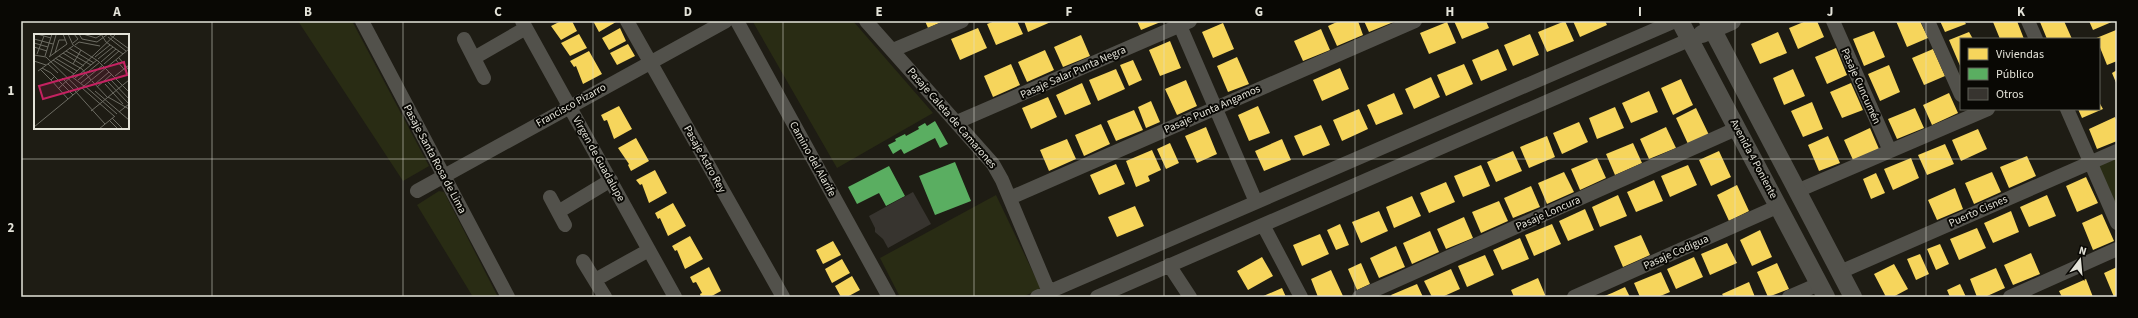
<svg xmlns="http://www.w3.org/2000/svg" width="2138" height="318" viewBox="0 0 2138 318" font-family="'Source Sans 3',sans-serif">
  <style>
    .green { fill: #292c14 }
    .homes { fill: #f6d55c }
    .public { fill: #5aae61 }
    .building { fill: #37342f }
    .lines { fill: none; stroke-linecap: round; stroke-linejoin: round }
    .minor { stroke: #52514b; stroke-width: 14 }
    .tertiary { stroke: #52514b; stroke-width: 18 }
    .grid { fill: none; stroke: #e4e3d9; stroke-width: 1; stroke-opacity: 0.55 }
    .labels { text-anchor: middle; dominant-baseline: central; stroke-width: 4; stroke-linejoin: round; paint-order: stroke }
    .street-label { font-size: 11px; fill: #e4e3d9; stroke: #090804 }
    .inset-road { fill: none; stroke: #6d6c63; stroke-width: 1 }
    .view { fill: #c42261; fill-opacity: 0.15; stroke: #c42261; stroke-width: 2 }
    .inset-edge { fill: none; stroke: #e4e3d9; stroke-width: 2 }
    .neatline { fill: none; stroke: #e4e3d9; stroke-width: 1.5 }
    .grid-label { font-size: 13px; text-anchor: middle; font-weight: bold; fill: #e4e3d9 }
  </style>
  <rect width="100%" height="100%" fill="#1e1c14"/>
  <path class="green" d="M 298,21 L 352,21 L 429,166 L 403,181 Z
    M 755,21 L 853,21 L 933,113 L 837,168 L 753,22 Z
    M 2117,156 L 2117,209 L 2097,164 Z
    M 439,191 L 444,192 L 498,297 L 473,297 L 417,205 Z
    M 996,195 L 1041,289 L 1022,297 L 900,297 L 880,258 Z"/>
  <path class="homes" d="M 561,21 L 572,21 L 577,31 L 561,40 L 551,26 Z
    M 593,21 L 616,21 L 616,22 L 599,32 Z
    M 925,21 L 944,21 L 928,28 Z
    M 995,21 L 1017,21 L 1023,34 L 996,45 L 987,24 Z
    M 1024,21 L 1053,21 L 1028,32 Z
    M 1137,21 L 1163,21 L 1141,30 Z
    M 1339,21 L 1358,21 L 1363,35 L 1337,46 L 1328,26 Z
    M 1364,21 L 1396,21 L 1369,32 Z
    M 1454,21 L 1486,21 L 1489,28 L 1462,39 Z
    M 1565,21 L 1574,41 L 1547,52 L 1538,32 Z
    M 1573,21 L 1605,21 L 1607,25 L 1580,37 Z
    M 1806,21 L 1817,21 L 1824,37 L 1798,49 L 1789,28 Z
    M 1896,21 L 1920,21 L 1928,38 L 1907,47 Z
    M 1940,21 L 1964,21 L 1966,24 L 1945,32 Z
    M 2017,21 L 2024,39 L 2000,39 L 1993,22 Z
    M 2043,21 L 2064,21 L 2072,39 L 2047,39 L 2040,22 Z
    M 2089,21 L 2114,21 L 2093,30 Z
    M 1447,22 L 1456,43 L 1429,54 L 1420,33 Z
    M 1223,23 L 1234,49 L 1213,58 L 1202,32 Z
    M 620,28 L 626,41 L 609,50 L 602,38 Z
    M 978,28 L 987,48 L 960,60 L 951,39 Z
    M 1321,29 L 1330,50 L 1303,61 L 1294,41 Z
    M 2116,30 L 2117,61 L 2107,65 L 2099,45 L 2099,39 L 2094,39 Z
    M 1874,31 L 1885,57 L 1864,66 L 1853,39 Z
    M 1778,32 L 1787,53 L 1760,64 L 1751,44 Z
    M 1969,32 L 1973,39 L 1961,39 L 1961,68 L 1949,40 Z
    M 579,34 L 587,48 L 570,56 L 561,43 Z
    M 1530,34 L 1539,55 L 1513,66 L 1504,45 Z
    M 1081,35 L 1090,56 L 1063,67 L 1054,47 Z
    M 1170,41 L 1181,68 L 1160,76 L 1149,50 Z
    M 628,44 L 635,56 L 617,65 L 610,53 Z
    M 1836,48 L 1847,75 L 1827,84 L 1815,57 Z
    M 1498,49 L 1507,70 L 1481,81 L 1472,60 Z
    M 1933,49 L 1945,76 L 1924,85 L 1912,58 Z
    M 1045,50 L 1054,70 L 1027,82 L 1018,62 Z
    M 589,51 L 602,74 L 583,84 L 576,66 L 574,67 L 570,61 Z
    M 1237,57 L 1249,84 L 1228,92 L 1217,66 Z
    M 1133,60 L 1142,80 L 1129,86 L 1120,65 Z
    M 1011,64 L 1020,85 L 993,97 L 984,76 Z
    M 1464,64 L 1473,84 L 1446,96 L 1437,75 Z
    M 1889,65 L 1900,92 L 1880,101 L 1868,74 Z
    M 1340,68 L 1349,89 L 1322,101 L 1313,80 Z
    M 1116,69 L 1125,89 L 1098,101 L 1089,80 Z
    M 1793,69 L 1805,96 L 1784,105 L 1773,78 Z
    M 2117,70 L 2117,85 L 2112,73 Z
    M 1431,77 L 1440,97 L 1414,109 L 1405,89 Z
    M 1681,79 L 1693,105 L 1673,115 L 1661,88 Z
    M 1186,80 L 1197,106 L 1177,115 L 1165,89 Z
    M 1082,83 L 1091,104 L 1065,115 L 1056,95 Z
    M 1851,83 L 1863,110 L 1842,118 L 1830,92 Z
    M 1649,91 L 1658,112 L 1631,123 L 1622,103 Z
    M 1394,93 L 1403,114 L 1376,125 L 1367,105 Z
    M 1949,93 L 1958,113 L 1932,125 L 1923,105 Z
    M 1048,97 L 1057,117 L 1031,129 L 1022,108 Z
    M 1151,101 L 1160,122 L 1146,128 L 1138,107 Z
    M 1812,102 L 1823,129 L 1803,137 L 1791,111 Z
    M 2099,102 L 2103,109 L 2082,118 L 2078,109 L 2099,109 Z
    M 619,106 L 632,129 L 614,139 L 607,120 L 604,121 L 601,115 Z
    M 1258,106 L 1270,133 L 1249,141 L 1238,115 Z
    M 1615,107 L 1624,128 L 1597,139 L 1589,118 Z
    M 1696,108 L 1709,135 L 1688,144 L 1676,118 Z
    M 1915,108 L 1924,128 L 1897,139 L 1888,119 Z
    M 1359,109 L 1368,129 L 1342,141 L 1333,120 Z
    M 1134,110 L 1143,130 L 1116,141 L 1107,121 Z
    M 2115,117 L 2117,122 L 2117,141 L 2097,149 L 2089,129 Z
    M 1579,122 L 1588,142 L 1562,154 L 1553,133 Z
    M 1101,124 L 1110,144 L 1084,156 L 1075,135 Z
    M 1321,125 L 1330,145 L 1303,156 L 1294,136 Z
    M 1206,127 L 1217,154 L 1197,163 L 1185,136 Z
    M 1666,127 L 1676,148 L 1649,159 L 1640,139 Z
    M 1870,128 L 1879,149 L 1853,160 L 1844,140 Z
    M 1978,129 L 1987,149 L 1961,161 L 1952,140 Z
    M 1547,136 L 1555,157 L 1529,168 L 1520,147 Z
    M 1828,136 L 1840,163 L 1819,171 L 1808,145 Z
    M 636,138 L 649,161 L 631,171 L 628,165 L 629,164 L 618,148 Z
    M 1067,139 L 1076,159 L 1049,171 L 1040,150 Z
    M 1282,139 L 1291,160 L 1264,171 L 1255,151 Z
    M 1170,143 L 1179,163 L 1166,169 L 1157,149 Z
    M 1633,143 L 1642,163 L 1615,175 L 1606,154 Z
    M 1945,144 L 1954,164 L 1927,175 L 1918,155 Z
    M 1152,150 L 1161,170 L 1148,176 L 1150,181 L 1136,187 L 1126,161 Z
    M 1513,151 L 1522,171 L 1496,182 L 1487,162 Z
    M 1719,151 L 1731,177 L 1711,186 L 1699,160 Z
    M 2027,156 L 2036,176 L 2009,188 L 2000,167 Z
    M 1597,158 L 1606,178 L 1580,190 L 1571,169 Z
    M 1911,158 L 1919,178 L 1893,190 L 1884,169 Z
    M 1116,164 L 1125,184 L 1099,195 L 1090,175 Z
    M 1481,165 L 1490,186 L 1463,197 L 1454,176 Z
    M 1688,165 L 1697,185 L 1670,197 L 1661,176 Z
    M 655,170 L 667,193 L 649,203 L 642,184 L 640,185 L 636,180 Z
    M 1564,172 L 1574,192 L 1547,204 L 1538,183 Z
    M 1992,172 L 2001,192 L 1974,204 L 1965,183 Z
    M 1876,173 L 1885,193 L 1871,199 L 1863,179 Z
    M 2086,177 L 2098,203 L 2077,212 L 2066,186 Z
    M 1654,180 L 1663,201 L 1636,212 L 1627,192 Z
    M 1446,182 L 1455,202 L 1429,213 L 1420,193 Z
    M 1737,185 L 1749,211 L 1729,221 L 1717,195 Z
    M 1531,186 L 1540,207 L 1513,218 L 1504,198 Z
    M 1955,188 L 1963,209 L 1937,220 L 1928,200 Z
    M 1618,195 L 1627,216 L 1600,227 L 1592,207 Z
    M 2047,195 L 2056,216 L 2029,227 L 2020,207 Z
    M 1412,196 L 1421,216 L 1394,228 L 1386,207 Z
    M 1499,201 L 1508,221 L 1481,233 L 1472,212 Z
    M 673,203 L 686,226 L 668,236 L 660,218 L 658,219 L 655,213 Z
    M 1135,206 L 1144,226 L 1117,237 L 1108,217 Z
    M 1585,209 L 1594,230 L 1568,241 L 1559,221 Z
    M 1379,211 L 1388,231 L 1361,243 L 1352,222 Z
    M 2011,211 L 2019,232 L 1993,243 L 1984,223 Z
    M 2102,214 L 2114,241 L 2093,250 L 2082,223 Z
    M 1464,217 L 1473,238 L 1446,249 L 1437,229 Z
    M 1340,224 L 1349,245 L 1336,250 L 1327,230 Z
    M 1552,224 L 1561,244 L 1534,256 L 1525,235 Z
    M 1977,228 L 1986,248 L 1959,260 L 1950,239 Z
    M 1760,230 L 1772,257 L 1752,266 L 1740,240 Z
    M 1430,231 L 1439,252 L 1412,264 L 1403,243 Z
    M 1320,234 L 1329,254 L 1302,266 L 1293,245 Z
    M 1641,235 L 1650,255 L 1623,267 L 1614,246 Z
    M 690,236 L 703,259 L 685,269 L 677,250 L 675,251 L 672,246 Z
    M 1520,238 L 1529,259 L 1502,270 L 1493,250 Z
    M 833,241 L 841,255 L 823,264 L 816,250 Z
    M 1727,243 L 1737,263 L 1710,275 L 1701,254 Z
    M 1940,244 L 1949,264 L 1936,270 L 1927,249 Z
    M 1396,246 L 1405,267 L 1379,278 L 1370,258 Z
    M 2031,253 L 2040,274 L 2013,285 L 2004,265 Z
    M 1920,254 L 1929,274 L 1916,280 L 1907,259 Z
    M 1485,255 L 1494,275 L 1467,287 L 1458,266 Z
    M 1262,257 L 1273,276 L 1248,290 L 1237,271 Z
    M 1694,257 L 1703,277 L 1676,289 L 1667,269 Z
    M 842,259 L 850,273 L 832,283 L 825,269 Z
    M 1361,263 L 1370,284 L 1357,290 L 1348,269 Z
    M 1777,263 L 1789,289 L 1768,297 L 1757,272 Z
    M 1894,264 L 1908,289 L 1893,297 L 1886,297 L 1874,274 Z
    M 709,267 L 721,291 L 710,297 L 701,297 L 700,294 L 702,293 L 696,282 L 693,283 L 690,277 Z
    M 2117,267 L 2117,297 L 2114,297 L 2104,273 Z
    M 1996,268 L 2005,288 L 1985,297 L 1977,297 L 1970,279 Z
    M 1451,269 L 1460,289 L 1442,297 L 1432,297 L 1424,281 Z
    M 1331,270 L 1343,296 L 1318,297 L 1311,279 Z
    M 1661,272 L 1670,292 L 1658,297 L 1640,297 L 1634,283 Z
    M 852,276 L 860,290 L 847,297 L 841,297 L 835,286 Z
    M 1538,278 L 1546,297 L 1514,297 L 1511,290 Z
    M 2086,279 L 2093,297 L 2062,297 L 2059,291 Z
    M 1749,282 L 1755,297 L 1724,297 L 1722,294 Z
    M 1417,284 L 1423,297 L 1392,297 L 1391,295 Z
    M 1960,284 L 1966,297 L 1950,297 L 1947,290 Z
    M 1625,287 L 1630,297 L 1602,297 L 1612,293 Z
    M 1282,288 L 1286,297 L 1261,297 Z"/>
  <path class="public" d="M 935,121 L 948,144 L 940,148 L 935,138 L 904,154 L 901,149 L 893,154 L 888,145 L 896,141 L 895,139 L 905,134 L 906,136 L 919,129 L 918,127 L 925,123 L 927,126 Z
    M 955,162 L 971,201 L 935,215 L 919,176 Z
    M 889,166 L 905,196 L 886,206 L 879,193 L 857,204 L 848,187 Z"/>
  <path class="building" d="M 913,192 L 931,224 L 888,248 L 883,239 L 875,232 L 875,228 L 869,216 Z"/>
  <g class="lines">
    <path class="minor" d="M 362,21 L 508,297
      M 522,21 L 675,297
      M 627,21 L 783,297
      M 737,21 L 889,297
      M 866,21 L 993,164 L 1002,180 L 1049,292
      M 1178,21 L 1256,202
      M 1833,21 L 1890,151
      M 1928,21 L 1961,95
      M 2028,21 L 2036,39
      M 464,39 L 484,78
      M 893,50 L 962,21
      M 474,58 L 526,28
      M 2067,109 L 2117,223
      M 957,122 L 1190,21
      M 417,191 L 726,21
      M 1797,191 L 1988,109
      M 550,197 L 565,225
      M 1010,198 L 1415,21
      M 558,212 L 611,180
      M 1263,225 L 1301,297
      M 583,261 L 605,297
      M 1169,265 L 1190,297
      M 1840,272 L 2117,151
      M 595,280 L 649,250
      M 1037,297 L 1675,21
      M 1097,297 L 1691,39
      M 1359,297 L 1738,128
      M 1574,297 L 1779,206
      M 1789,297 L 1819,284
      M 2010,297 L 2117,249"/>
    <path class="tertiary" d="M 1680,21 L 1826,297
      M 1708,21 L 1853,297
      M 1702,34 L 1732,21"/>
  </g>
  <path class="grid" d="M 212,21 L 212,297M 403,21 L 403,297M 593,21 L 593,297M 783,21 L 783,297M 974,21 L 974,297M 1164,21 L 1164,297M 1355,21 L 1355,297M 1545,21 L 1545,297M 1735,21 L 1735,297M 1926,21 L 1926,297M 21,159 L 2117,159"/>
  <g class="labels">
    <g class="street-label">
      <text transform="translate(1073 72) rotate(-24)">Pasaje Salar Punta Negra</text>
      <text transform="translate(1861 86) rotate(66)">Pasaje Cuncumén</text>
      <text transform="translate(571 105) rotate(-29)">Francisco Pizarro</text>
      <text transform="translate(1212 109) rotate(-24)">Pasaje Punta Angamos</text>
      <text transform="translate(952 118) rotate(49)">Pasaje Caleta de Camarones</text>
      <text transform="translate(435 159) rotate(62)">Pasaje Santa Rosa de Lima</text>
      <text transform="translate(599 159) rotate(61)">Virgen de Guadalupe</text>
      <text transform="translate(705 159) rotate(61)">Pasaje Astro Rey</text>
      <text transform="translate(813 159) rotate(61)">Camino del Alarife</text>
      <text transform="translate(1754 159) rotate(62)">Avenida 4 Poniente</text>
      <text transform="translate(1978 211) rotate(-24)">Puerto Cisnes</text>
      <text transform="translate(1548 213) rotate(-24)">Pasaje Loncura</text>
      <text transform="translate(1676 252) rotate(-24)">Pasaje Codigua</text>
    </g>
  </g>
  <g transform="translate(34 34)">
    <rect width="95" height="95" fill="#1e1c14"/>
    <path class="inset-road" d="M 3,0 L 17,4M 34,0 L 39,11 L 64,27 L 95,58M 45,0 L 48,5 L 63,8 L 74,0M 49,0 L 62,4 L 67,1M 67,0 L 72,8 L 89,20M 76,1 L 95,15M 74,3 L 92,17M 0,5 L 19,10M 0,9 L 14,13M 39,9 L 44,5 L 40,0M 41,11 L 45,8 L 66,12M 0,13 L 13,17M 35,14 L 60,29M 32,17 L 57,31M 21,19 L 25,6 L 31,6M 29,19 L 50,32M 3,20 L 10,2M 0,21 L 12,23 L 46,56M 11,22 L 18,0M 16,22 L 22,1M 25,22 L 48,35 L 57,46M 15,23 L 33,10 L 29,0M 61,23 L 76,11M 21,24 L 43,37M 85,24 L 95,36M 64,25 L 79,13M 19,26 L 40,40M 82,26 L 95,41M 0,27 L 12,31M 67,28 L 82,15M 14,30 L 24,39M 39,30 L 47,16M 70,30 L 85,17M 8,34 L 17,39 L 39,61M 6,35 L 17,46M 4,37 L 39,12M 21,42 L 17,46 L 34,65M 37,42 L 50,52M 81,42 L 95,31M 28,44 L 42,58M 41,44 L 63,26M 44,46 L 66,28M 77,46 L 95,65M 58,47 L 74,64M 74,48 L 95,70M 47,49 L 69,31M 61,50 L 75,38M 71,50 L 89,70M 51,52 L 83,80M 63,53 L 78,40M 48,54 L 80,82M 24,55 L 82,0M 61,57 L 95,86M 42,58 L 71,90M 74,63 L 95,75M 57,77 L 95,46M 85,78 L 95,70M 78,84 L 89,95M 75,86 L 84,95M 0,93 L 95,15M 65,95 L 81,82"/>
    <path class="view" d="M 90,28 L 93,41 L 9,65 L 5,52 Z"/>
    <rect width="95" height="95" class="inset-edge"/>
  </g>
  <rect width="2138" height="318" fill="none" stroke="#090804" stroke-width="44"/>
  <rect x="1960" y="38" width="140" height="72" fill="#090804" stroke="#616059"/>
  <rect x="1968" y="48" width="20" height="12" fill="#f6d55c" stroke="#616059"/>
  <text x="1996" y="58" font-size="12" fill="#e4e3d9">Viviendas</text>
  <rect x="1968" y="68" width="20" height="12" fill="#5aae61" stroke="#616059"/>
  <text x="1996" y="78" font-size="12" fill="#e4e3d9">Público</text>
  <rect x="1968" y="88" width="20" height="12" fill="#37342f" stroke="#616059"/>
  <text x="1996" y="98" font-size="12" fill="#e4e3d9">Otros</text>
  <g transform="translate(2080 260) rotate(16)" stroke="#090804" stroke-width="3" paint-order="stroke">
  <path d="M0-3L7 15L0 10L-7 15Z" fill="#e4e3d9"/>
  <text y="-6" font-size="11" font-weight="bold" text-anchor="middle" fill="#e4e3d9">N</text>
  </g>
  <rect x="22" y="22" width="2094" height="274" class="neatline"/>
  <g class="grid-label">
    <text x="117" y="16">A</text>
    <text x="308" y="16">B</text>
    <text x="498" y="16">C</text>
    <text x="688" y="16">D</text>
    <text x="879" y="16">E</text>
    <text x="1069" y="16">F</text>
    <text x="1259" y="16">G</text>
    <text x="1450" y="16">H</text>
    <text x="1640" y="16">I</text>
    <text x="1830" y="16">J</text>
    <text x="2021" y="16">K</text>
    <text x="11" y="95">1</text>
    <text x="11" y="232">2</text>
  </g>
</svg>
